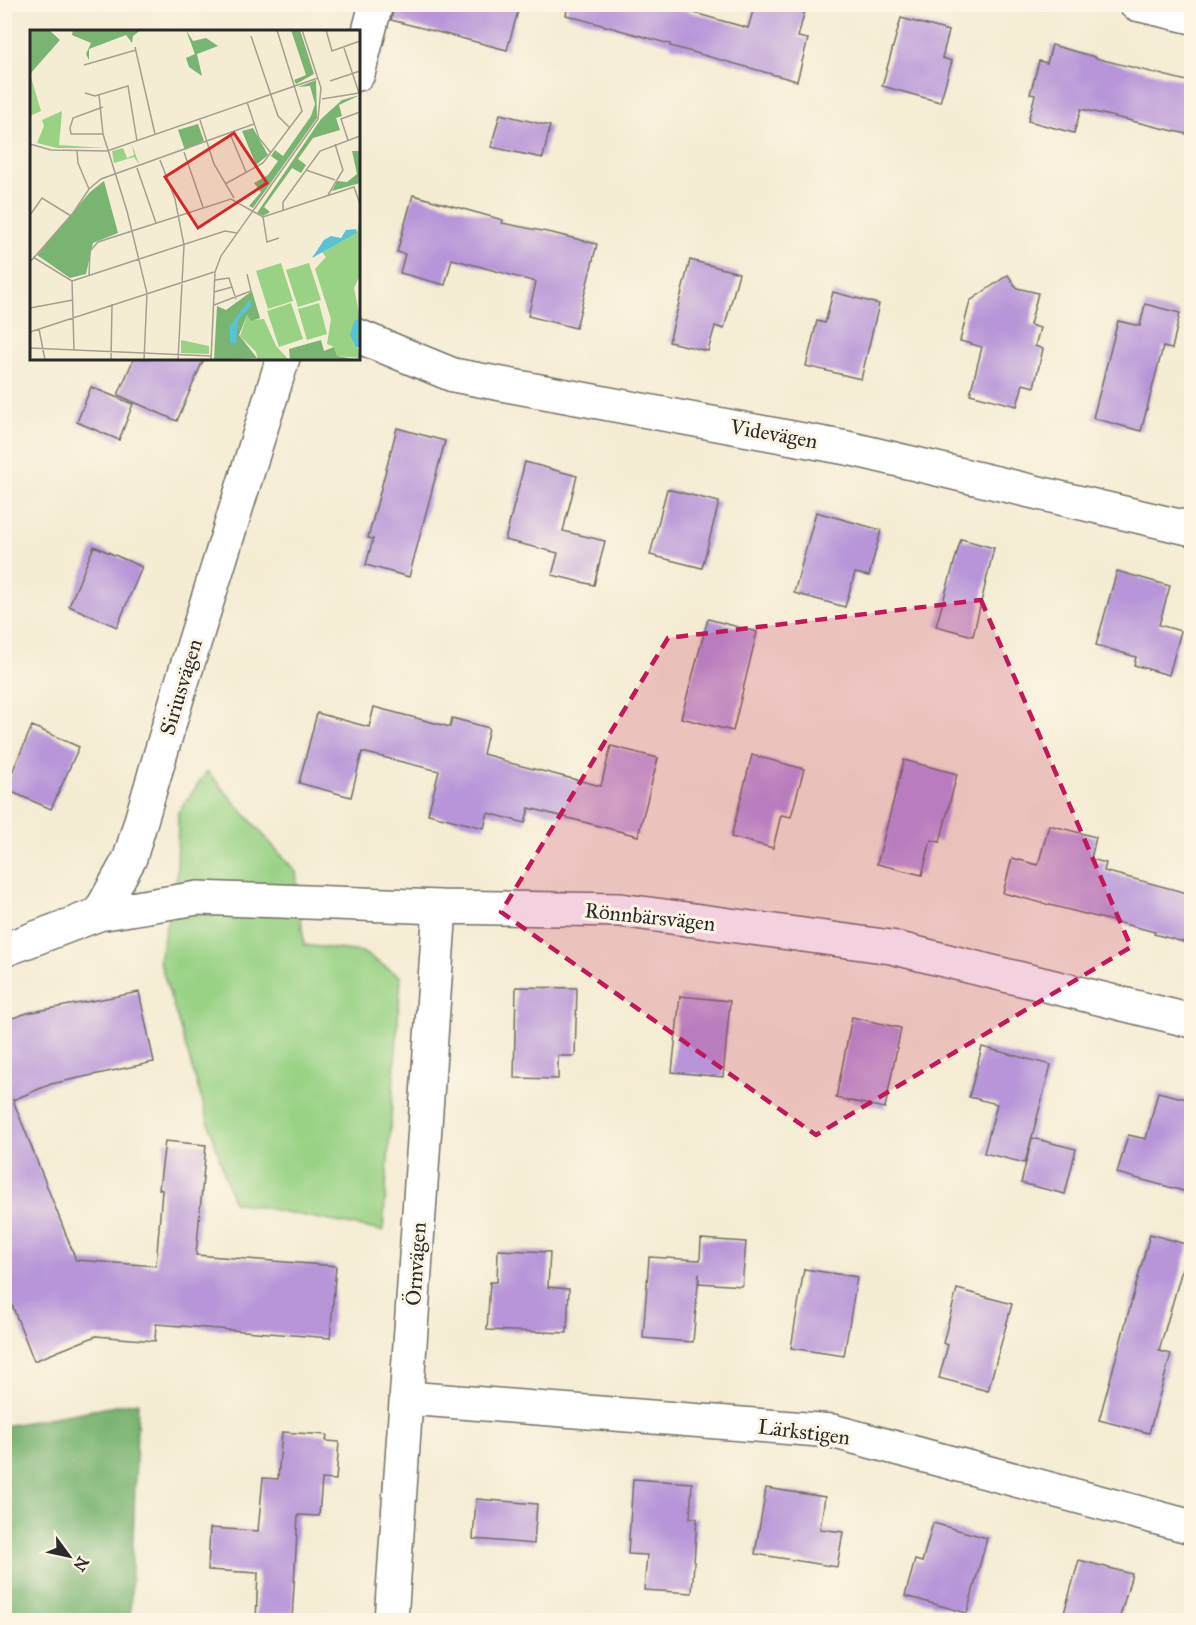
<svg xmlns="http://www.w3.org/2000/svg" width="1196" height="1625" viewBox="0 0 1196 1625" font-family="'IM FELL Great Primer',serif">
  <style>
    .green { fill: #99d285; stroke: #627e58; stroke-width: 1.5 }
    .forest { fill: #7ab472; stroke: #52704e; stroke-width: 1.5 }
    .building { fill: #b795d8 }
    .lines { fill: none; stroke-linecap: round; stroke-linejoin: round }
    .street-casing { stroke: #716f66; stroke-width: 36 }
    .street { stroke: #fff; stroke-width: 33 }
    .marked { fill: #c2185b; fill-opacity: 0.2; stroke: #c2185b; stroke-width: 4.5; stroke-dasharray: 12 8; stroke-linejoin: round }
    .labels { text-anchor: middle; dominant-baseline: central; stroke-width: 6; stroke-linejoin: round; paint-order: stroke }
    .street-label { font-size: 21px; fill: #2b2b2b; stroke: #fcf5e5 }
    .inset-road { fill: none; stroke: #a49f90; stroke-width: 1.5 }
    .view { fill: #d62828; fill-opacity: 0.15; stroke: #d62828; stroke-width: 3 }
    .inset-edge { fill: none; stroke: #2b2b2b; stroke-width: 3 }
  </style>
  <rect width="100%" height="100%" fill="#fcf5e5"/>
  <filter id="ink" filterUnits="userSpaceOnUse"><feTurbulence type="fractalNoise" baseFrequency=".0167" numOctaves="2"/><feDisplacementMap in="SourceGraphic" scale="12" xChannelSelector="R" yChannelSelector="G"/><feConvolveMatrix kernelMatrix="1 2 1 2 8 2 1 2 1" color-interpolation-filters="sRGB"/></filter>
  <filter id="wash" filterUnits="userSpaceOnUse"><feTurbulence type="fractalNoise" baseFrequency=".008" numOctaves="4" result="noise"/><feDisplacementMap in="SourceGraphic" scale="24" xChannelSelector="R" yChannelSelector="G"/><feGaussianBlur stdDeviation="1.35" result="paint"/><feColorMatrix in="noise" values="0 0 0 0 0 0 0 0 0 0 0 0 0 0 0 0 0 1.4 0 .05"/><feComposite in="paint" operator="in"/></filter>
  <g filter="url(#wash)">
    <rect width="100%" height="100%" fill="#f4ecd3"/>
    <path class="green" d="M 207,771 L 296,872 L 304,945 L 362,952 L 401,977 L 383,1231 L 233,1202 L 159,959 L 177,877 L 178,813 Z"/>
    <path class="forest" d="M 138,1402 L 130,1620 L 5,1620 L 5,1426 Z"/>
    <g id="blocks">
      <path class="building" d="M 394,4 L 520,4 L 507,50 L 391,20 Z
        M 568,4 L 662,4 L 748,28 L 755,4 L 785,4 L 805,10 L 798,37 L 808,39 L 797,81 L 670,46 L 670,44 L 566,15 Z
        M 901,18 L 949,31 L 942,58 L 952,61 L 940,102 L 882,86 Z
        M 1052,45 L 1095,57 L 1095,58 L 1191,82 L 1191,135 L 1081,109 L 1074,133 L 1028,121 L 1035,95 L 1030,94 L 1039,61 L 1047,63 Z
        M 500,114 L 550,126 L 543,158 L 491,147 Z
        M 413,195 L 503,220 L 502,223 L 552,233 L 597,244 L 576,328 L 528,316 L 536,282 L 452,259 L 445,285 L 400,273 L 405,254 L 397,252 Z
        M 690,260 L 739,273 L 724,329 L 715,326 L 708,351 L 669,342 Z
        M 1008,275 L 1017,288 L 1038,293 L 1030,325 L 1040,328 L 1035,346 L 1043,349 L 1034,387 L 1023,384 L 1017,406 L 970,394 L 982,347 L 960,341 L 970,301 Z
        M 833,292 L 879,304 L 861,379 L 806,366 L 817,321 L 825,323 Z
        M 1145,304 L 1180,313 L 1172,349 L 1163,347 L 1141,431 L 1093,418 L 1118,321 L 1140,326 Z
        M 134,358 L 204,358 L 177,421 L 118,395 Z
        M 91,387 L 133,404 L 119,440 L 77,422 Z
        M 397,428 L 445,441 L 409,577 L 366,565 L 373,539 L 368,538 Z
        M 525,462 L 577,476 L 563,531 L 605,541 L 594,585 L 552,575 L 558,553 L 505,540 Z
        M 667,489 L 719,502 L 702,568 L 650,555 Z
        M 816,512 L 881,530 L 869,576 L 855,573 L 845,607 L 794,593 Z
        M 961,539 L 994,548 L 973,636 L 936,626 Z
        M 94,546 L 142,567 L 117,627 L 69,606 Z
        M 1117,571 L 1170,586 L 1159,625 L 1181,631 L 1169,675 L 1134,665 L 1136,657 L 1096,645 Z
        M 708,619 L 757,632 L 733,731 L 681,718 Z
        M 374,707 L 450,727 L 452,718 L 489,728 L 483,754 L 502,759 L 502,761 L 601,786 L 611,746 L 658,758 L 638,836 L 529,808 L 525,823 L 488,813 L 484,828 L 428,814 L 439,771 L 362,752 L 351,797 L 299,783 L 317,713 L 369,727 Z
        M 32,726 L 79,747 L 51,809 L 5,789 Z
        M 752,755 L 804,769 L 791,817 L 781,815 L 773,848 L 731,837 Z
        M 904,760 L 957,774 L 940,842 L 931,840 L 922,875 L 877,864 Z
        M 1049,825 L 1096,837 L 1091,859 L 1106,863 L 1104,871 L 1191,894 L 1191,944 L 1154,934 L 1155,932 L 1003,893 L 1012,858 L 1038,865 Z
        M 516,987 L 577,988 L 575,1056 L 558,1056 L 558,1079 L 514,1078 Z
        M 139,992 L 154,1062 L 51,1084 L 13,1100 L 76,1260 L 156,1266 L 162,1190 L 159,1189 L 165,1141 L 206,1145 L 196,1255 L 336,1266 L 330,1338 L 156,1324 L 155,1341 L 96,1336 L 34,1361 L 4,1285 L 4,1021 L 27,1013 Z
        M 680,996 L 730,1001 L 723,1077 L 672,1072 Z
        M 852,1017 L 901,1028 L 885,1108 L 836,1098 Z
        M 982,1047 L 1051,1065 L 1025,1163 L 984,1153 L 997,1104 L 969,1097 Z
        M 1158,1092 L 1191,1100 L 1191,1193 L 1117,1173 L 1128,1135 L 1146,1139 Z
        M 1032,1138 L 1076,1149 L 1065,1194 L 1021,1183 Z
        M 1150,1234 L 1189,1245 L 1159,1351 L 1171,1354 L 1149,1433 L 1099,1420 Z
        M 701,1239 L 746,1242 L 742,1286 L 699,1283 L 699,1273 L 693,1342 L 643,1338 L 649,1257 L 700,1260 Z
        M 498,1250 L 550,1252 L 548,1287 L 569,1289 L 567,1333 L 487,1330 L 490,1282 L 497,1282 Z
        M 804,1269 L 857,1277 L 844,1356 L 791,1348 Z
        M 957,1289 L 1012,1304 L 988,1391 L 939,1378 L 948,1345 L 943,1343 Z
        M 282,1432 L 327,1435 L 326,1441 L 339,1442 L 336,1480 L 322,1479 L 319,1516 L 298,1515 L 292,1620 L 256,1620 L 258,1573 L 208,1570 L 210,1528 L 258,1531 L 263,1478 L 278,1479 Z
        M 633,1479 L 692,1483 L 690,1518 L 697,1518 L 692,1593 L 644,1590 L 647,1555 L 628,1554 Z
        M 766,1488 L 825,1497 L 820,1529 L 843,1532 L 837,1567 L 755,1554 Z
        M 476,1499 L 537,1504 L 534,1544 L 473,1539 Z
        M 933,1523 L 987,1538 L 967,1613 L 905,1596 L 915,1560 L 922,1562 Z
        M 1079,1560 L 1132,1574 L 1119,1620 L 1062,1620 Z"/>
    </g>
  </g>
  <g filter="url(#ink)">
    <use href="#blocks" fill-opacity="0" stroke="#716f66" stroke-width="1.5"/>
    <g class="lines">
      <defs>
        <path id="street" d="M 1136,4 L 1192,17
          M 358,74 L 376,4
          M 358,336 L 453,375 L 852,449 L 1192,529
          M 99,914 L 198,898 L 440,907 L 620,910 L 891,947 L 1192,1021
          M 4,950 L 99,914 L 130,858 L 177,698 L 283,358
          M 407,1398 L 832,1431 L 1192,1527
          M 391,1620 L 440,907"/>
      </defs>
      <use href="#street" class="street-casing"/>
      <use href="#street" class="street"/>
    </g>
  </g>
  <path class="marked" d="M 981,600 L 1131,947 L 816,1135 L 501,912 L 668,638 Z"/>
  <g class="labels">
    <g class="street-label">
      <text transform="translate(774 434) rotate(10)">Videvägen</text>
      <text transform="translate(181 687) rotate(-73)">Siriusvägen</text>
      <text transform="translate(650 917) rotate(6)">Rönnbärsvägen</text>
      <text transform="translate(416 1264) rotate(-86)">Örnvägen</text>
      <text transform="translate(804 1432) rotate(7)">Lärkstigen</text>
    </g>
  </g>
  <g transform="translate(30 30)">
    <rect width="330" height="330" fill="#f4ecd3"/>
    <path d="M 0,44 L 11,81 L 0,86 ZM 32,81 L 29,115 L 74,118 L 27,118 L 7,113 L 14,96 L 12,90 ZM 102,115 L 109,134 L 104,127 L 84,133 L 82,121 L 93,118 L 97,128 L 104,125 ZM 330,185 L 330,245 L 324,258 L 330,288 L 323,297 L 330,328 L 307,326 L 304,317 L 297,314 L 301,289 L 285,239 L 296,227 L 292,222 L 327,203 ZM 251,233 L 263,271 L 238,279 L 226,241 ZM 279,233 L 291,270 L 268,277 L 256,240 ZM 261,273 L 273,309 L 249,317 L 237,281 ZM 289,273 L 297,304 L 277,310 L 268,279 ZM 217,285 L 221,290 L 234,289 L 246,316 L 259,330 L 228,330 L 226,322 L 210,306 ZM 151,310 L 179,316 L 179,324 L 151,323 Z" fill="#99d285"/>
    <path d="M 0,0 L 19,0 L 30,10 L 0,44 ZM 43,0 L 111,0 L 103,6 L 102,13 L 96,5 L 59,19 L 59,30 L 56,24 L 61,13 L 42,5 ZM 156,0 L 163,11 L 176,8 L 188,16 L 167,24 L 172,46 L 159,37 L 156,28 L 165,24 ZM 261,0 L 270,0 L 284,44 L 266,54 L 264,50 L 276,45 ZM 286,50 L 287,88 L 223,178 L 219,176 L 231,162 L 224,153 L 238,145 L 248,131 L 241,126 L 245,120 L 253,126 L 281,86 L 285,74 L 280,56 L 268,57 ZM 330,65 L 309,75 L 312,86 L 306,88 L 310,100 L 283,108 L 268,129 L 276,135 L 271,143 L 262,138 L 234,177 L 240,182 L 233,186 L 227,183 L 291,89 L 312,70 ZM 168,94 L 174,111 L 155,120 L 148,100 ZM 223,98 L 238,125 L 226,135 L 212,101 ZM 322,121 L 330,121 L 330,153 L 302,161 L 307,151 L 317,152 L 327,144 ZM 74,151 L 88,203 L 63,213 L 56,244 L 40,248 L 7,225 L 60,162 ZM 222,261 L 230,288 L 221,291 L 217,285 L 209,305 L 227,328 L 184,330 L 187,276 L 196,280 ZM 291,310 L 294,321 L 304,317 L 307,326 L 330,330 L 260,330 L 259,319 Z" fill="#7ab472"/>
    <path d="M 316,200 L 326,199 L 327,203 L 282,228 L 294,210 L 301,206 L 311,208 ZM 220,269 L 221,276 L 208,290 L 206,313 L 200,313 L 200,296 ZM 330,288 L 330,317 L 326,317 L 320,305 L 324,291 Z" fill="#59c3d5"/>
    <path class="inset-road" d="M 296,0 L 302,21 L 330,11M 221,6 L 248,86 L 260,98M 105,17 L 125,104M 314,18 L 329,63M 54,35 L 106,20M 300,51 L 330,41M 55,63 L 65,66 L 98,56 L 107,111M 69,65 L 73,104 L 97,181 L 117,263 L 114,330M 292,69 L 329,63M 217,72 L 229,108 L 241,123M 170,90 L 184,134 L 204,168M 73,104 L 41,104 L 40,98 L 43,88 L 73,77M 200,104 L 216,142M 318,110 L 311,89 L 330,82M 0,114 L 21,120 L 77,121 L 288,48M 47,121 L 48,133 L 59,159M 154,122 L 173,177M 130,130 L 145,169 L 154,215 L 148,330M 107,138 L 126,193M 276,140 L 305,150M 195,154 L 233,133 L 272,81 L 247,0M 298,165 L 313,140 L 305,114M 253,180 L 253,172 L 290,121 L 330,106M 0,185 L 12,168 L 41,186M 233,187 L 237,212 L 249,208M 3,227 L 42,251M 0,232 L 43,183 L 59,159 L 71,149 L 224,94M 59,246 L 60,221 L 68,212 L 201,169 L 233,187 L 324,157 L 330,174M 185,250 L 199,248 L 206,269M 42,251 L 195,201 L 207,203M 42,251 L 44,320M 184,262 L 202,257M 184,275 L 221,261 L 217,244M 0,278 L 43,270M 9,299 L 15,330M 0,302 L 184,242M 0,318 L 181,326M 81,330 L 82,274M 181,330 L 185,242 L 191,226 L 288,89 L 291,58 L 272,0"/>
    <path class="view" d="M 204,103 L 237,153 L 168,198 L 135,147 Z"/>
    <rect width="330" height="330" class="inset-edge"/>
  </g>
  <rect width="1196" height="1625" fill="none" stroke="#fcf5e5" stroke-width="24"/>
  <g transform="translate(69 1556) rotate(123)" stroke="#fcf5e5" stroke-width="4.5" paint-order="stroke">
  <path d="M0-4.5L10 22L0 15L-10 22Z" fill="#2b2b2b"/>
  <text y="-9" font-size="16" font-weight="bold" text-anchor="middle" fill="#2b2b2b">N</text>
  </g>
</svg>
